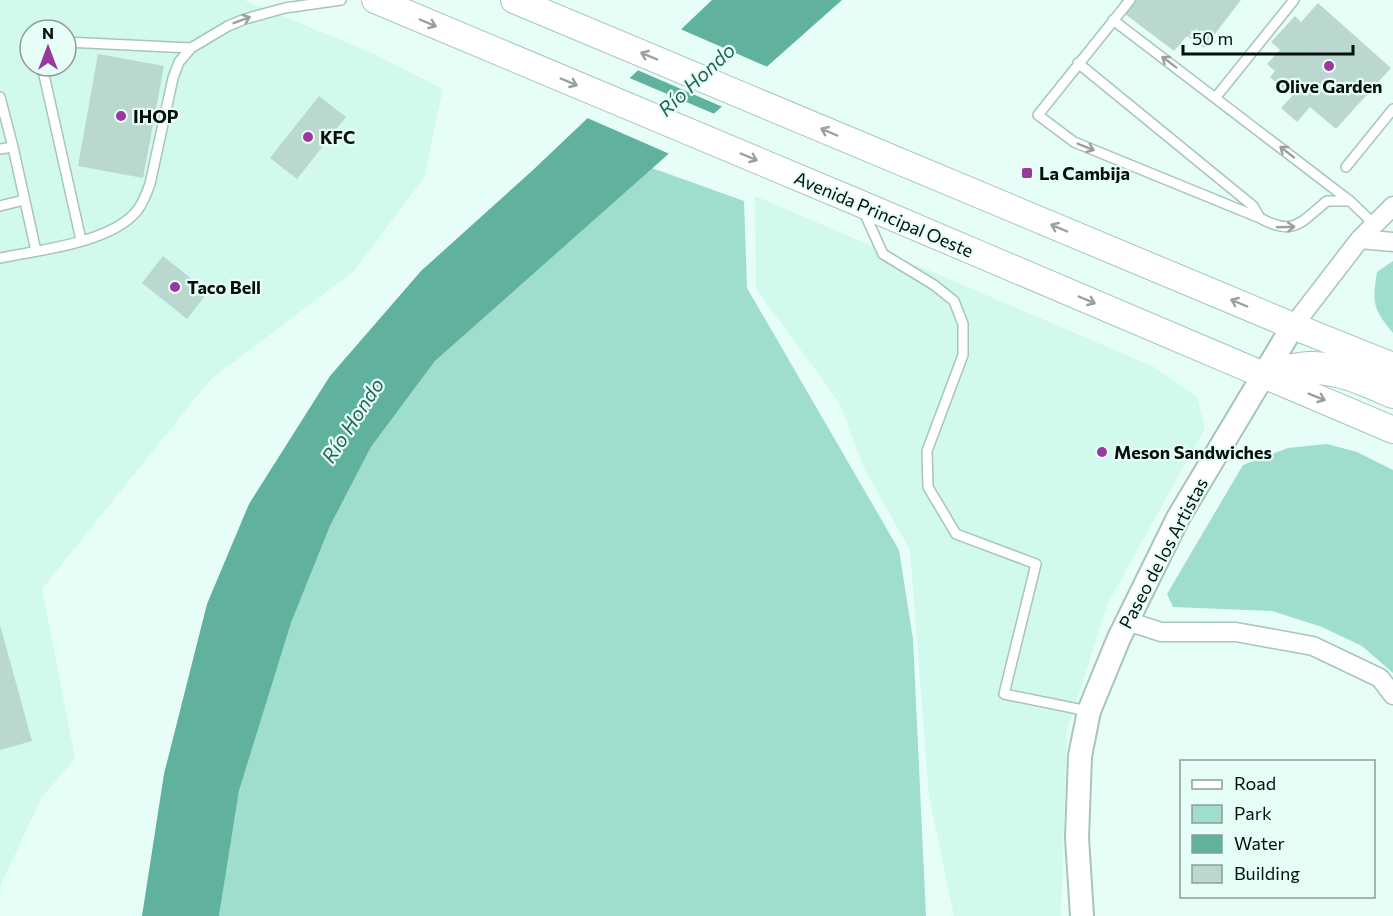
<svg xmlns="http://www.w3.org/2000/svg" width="1393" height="916" viewBox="0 0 1393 916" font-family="Commissioner,sans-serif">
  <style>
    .built { fill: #d1f9ee; fill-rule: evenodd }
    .green { fill: #9fddcc }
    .water { fill: #60b19d }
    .pier { fill: #e6fef7 }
    .building { fill: #bad8cf }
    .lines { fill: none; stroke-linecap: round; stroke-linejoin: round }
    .service-casing { stroke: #a7c5bc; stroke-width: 12 }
    .minor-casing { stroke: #a7c5bc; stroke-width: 21 }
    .tertiary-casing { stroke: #a7c5bc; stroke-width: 26 }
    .secondary-casing { stroke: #a7c5bc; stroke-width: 28 }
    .trunk-casing { stroke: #a7c5bc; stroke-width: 34 }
    .service { stroke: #fff; stroke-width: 9 }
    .minor { stroke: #fff; stroke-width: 18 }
    .tertiary { stroke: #fff; stroke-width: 22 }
    .secondary { stroke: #fff; stroke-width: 26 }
    .trunk { stroke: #fff; stroke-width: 32 }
    .oneway { stroke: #9b9f9e }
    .poi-dot { fill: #9a389f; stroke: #e6fef7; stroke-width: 2 }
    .labels { text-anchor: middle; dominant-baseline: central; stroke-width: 4.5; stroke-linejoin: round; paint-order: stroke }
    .poi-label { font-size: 18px; font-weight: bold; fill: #050f0d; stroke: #e6fef7; text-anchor: start }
    .street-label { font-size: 18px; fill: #050f0d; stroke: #e6fef7 }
    .water-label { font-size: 20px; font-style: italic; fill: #236455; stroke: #e6fef7 }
  </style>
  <rect width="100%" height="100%" fill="#e6fef7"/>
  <path class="built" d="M 0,0 L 244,0 L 370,52 L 443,89 L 424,178 L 354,271 L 210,380 L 42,589 L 75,759 L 42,797 L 1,884 L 0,900 ZM 30,30 L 66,30 L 66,66 L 30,66 Z
    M 755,196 L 1154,367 L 1197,397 L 1205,428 L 1107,605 L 1067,732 L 1061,916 L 954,916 L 929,796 L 910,550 L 865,470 L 839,402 L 756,289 Z"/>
  <path class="green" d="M 652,168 L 744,201 L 747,288 L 899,550 L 913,639 L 926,916 L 219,916 L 239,791 L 291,623 L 330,526 L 371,447 L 435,361 Z
    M 1393,261 L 1393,333 C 1373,309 1372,303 1377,272 Z
    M 1327,444 L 1357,452 L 1393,470 L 1393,673 L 1362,646 L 1322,627 L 1272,611 L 1173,607 L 1167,594 L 1243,465 L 1288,448 Z"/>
  <path class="water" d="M 712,0 L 842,0 L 435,361 L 371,447 L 330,526 L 291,623 L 239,791 L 219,916 L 142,916 L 164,774 L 207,604 L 249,504 L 330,376 L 421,271 L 533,170 Z"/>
  <path class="pier" d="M 678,28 L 770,68 L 725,108 L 635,69 Z
    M 627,77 L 717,115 L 672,155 L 585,117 Z"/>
  <path class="building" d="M 1135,0 L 1241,0 L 1204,48 L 1187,36 L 1174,51 L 1125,14 Z
    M 1318,3 L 1391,68 L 1336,129 L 1310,107 L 1297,122 L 1281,108 L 1292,96 L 1270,77 L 1275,71 L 1267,64 L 1280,50 L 1271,42 L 1295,16 L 1301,22 Z
    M 98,54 L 164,66 L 143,178 L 78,166 Z
    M 319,96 L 346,117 L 297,179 L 270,158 Z
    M 163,256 L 208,292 L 187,319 L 142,283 Z
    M 0,625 L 32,741 L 0,750 Z"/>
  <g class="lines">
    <defs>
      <path id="service" d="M 1130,0 L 1038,115 L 1074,142 L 1260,218 C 1294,237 1301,222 1327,201 L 1350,201
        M 1113,20 L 1350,201 L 1375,225
        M 66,42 L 191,48
        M 1078,63 L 1253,206 L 1260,218
        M 42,66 L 81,240
        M 0,97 L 13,147
        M 1216,97 L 1294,0
        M 0,149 L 13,147 L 36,251
        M 1346,167 L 1393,109
        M 0,206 L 24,200
        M 863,210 L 883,254 L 934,285 L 954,301 L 963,324 L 963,355 L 927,451 L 928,487 L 956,534 L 1036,564 L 1004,694 L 1088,711
        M 0,258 C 39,250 108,243 135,213 C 143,205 146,194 150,184 L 173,78 L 179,62 L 191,48 L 228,26 L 245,19 L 285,8 L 341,0"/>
      <path id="minor" d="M 1360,239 L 1393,242
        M 1293,326 L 1360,239 L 1393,206
        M 1127,621 L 1161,632 L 1236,632 L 1313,646 L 1380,678 L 1393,695"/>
      <path id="tertiary" d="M 1082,916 L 1077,838 L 1080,756 L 1089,711 L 1119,638 L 1178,518 L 1293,326"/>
      <path id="secondary" d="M 375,0 L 859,203 L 1393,430
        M 514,0 L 1293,326 L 1393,366"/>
      <path id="trunk" d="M 1263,375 C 1278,373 1294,369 1309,368 C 1339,367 1366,380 1393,392"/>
    </defs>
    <use href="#service" class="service-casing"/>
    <use href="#minor" class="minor-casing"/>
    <use href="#tertiary" class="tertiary-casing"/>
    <use href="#secondary" class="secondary-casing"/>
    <use href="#trunk" class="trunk-casing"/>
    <use href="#service" class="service"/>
    <use href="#minor" class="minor"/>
    <use href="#tertiary" class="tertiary"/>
    <use href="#secondary" class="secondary"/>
    <use href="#trunk" class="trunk"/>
  </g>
  <defs><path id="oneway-shaft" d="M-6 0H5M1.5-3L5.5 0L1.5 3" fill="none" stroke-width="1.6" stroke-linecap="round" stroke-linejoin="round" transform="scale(1.5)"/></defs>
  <g class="oneway">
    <use href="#oneway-shaft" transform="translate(242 20) rotate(-21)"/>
    <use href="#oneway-shaft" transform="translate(428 23) rotate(23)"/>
    <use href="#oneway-shaft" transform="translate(649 56) rotate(-157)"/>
    <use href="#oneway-shaft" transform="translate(1169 62) rotate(-143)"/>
    <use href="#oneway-shaft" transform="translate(569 82) rotate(23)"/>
    <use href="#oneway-shaft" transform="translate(829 132) rotate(-157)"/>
    <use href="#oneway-shaft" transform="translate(1086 147) rotate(22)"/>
    <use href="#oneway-shaft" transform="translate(1287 152) rotate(-142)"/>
    <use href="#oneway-shaft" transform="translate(749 157) rotate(23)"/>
    <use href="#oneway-shaft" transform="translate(1286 227) rotate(-2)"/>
    <use href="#oneway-shaft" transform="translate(1059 228) rotate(-157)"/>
    <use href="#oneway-shaft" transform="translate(1087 300) rotate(23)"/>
    <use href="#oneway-shaft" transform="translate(1239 303) rotate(-157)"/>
    <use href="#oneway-shaft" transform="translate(1317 397) rotate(22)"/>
  </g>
  <g class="poi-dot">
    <circle cx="1329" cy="66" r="6"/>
    <circle cx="121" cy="116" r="6"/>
    <circle cx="308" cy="137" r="6"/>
    <rect x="1021" y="167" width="12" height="12" rx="3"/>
    <circle cx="175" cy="287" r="6"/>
    <circle cx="1102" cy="452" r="6"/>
  </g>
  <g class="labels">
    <g class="poi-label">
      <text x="1329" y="86" text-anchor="middle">Olive Garden</text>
      <text x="133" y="116">IHOP</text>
      <text x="320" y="137">KFC</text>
      <text x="1039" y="173">La Cambija</text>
      <text x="187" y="287">Taco Bell</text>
      <text x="1114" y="452">Meson Sandwiches</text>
    </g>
    <g class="street-label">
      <text transform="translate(884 214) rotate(23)">Avenida Principal Oeste</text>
      <text transform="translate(1163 553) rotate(-62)">Paseo de los Artistas</text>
    </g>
    <g class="water-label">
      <text transform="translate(696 79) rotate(-43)">Río Hondo</text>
      <text transform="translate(352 420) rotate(-57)">Río Hondo</text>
    </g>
  </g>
  <rect x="1180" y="760" width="195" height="138" fill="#e6fef7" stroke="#8c9e99" stroke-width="1.5"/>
  <rect x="1192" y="780" width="30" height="9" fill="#ffffff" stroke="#8c9e99" stroke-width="1.5"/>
  <text x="1234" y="790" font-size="18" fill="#050f0d">Road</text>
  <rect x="1192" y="805" width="30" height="18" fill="#9fddcc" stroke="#8c9e99" stroke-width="1.5"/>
  <text x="1234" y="820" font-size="18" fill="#050f0d">Park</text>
  <rect x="1192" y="835" width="30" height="18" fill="#60b19d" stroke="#8c9e99" stroke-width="1.5"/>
  <text x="1234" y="850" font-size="18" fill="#050f0d">Water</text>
  <rect x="1192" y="865" width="30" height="18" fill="#bad8cf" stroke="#8c9e99" stroke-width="1.5"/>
  <text x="1234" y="880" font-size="18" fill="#050f0d">Building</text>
  <g transform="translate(48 48)"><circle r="28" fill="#e6fef7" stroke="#8c9e99" stroke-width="1.5"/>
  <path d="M0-4.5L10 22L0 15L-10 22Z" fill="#9a389f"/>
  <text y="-9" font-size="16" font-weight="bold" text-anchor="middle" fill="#050f0d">N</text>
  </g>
  <path d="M1183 45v9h170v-9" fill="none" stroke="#050f0d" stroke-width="3"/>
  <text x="1192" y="45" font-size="18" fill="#050f0d" stroke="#e6fef7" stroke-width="4.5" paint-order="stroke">50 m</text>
</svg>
